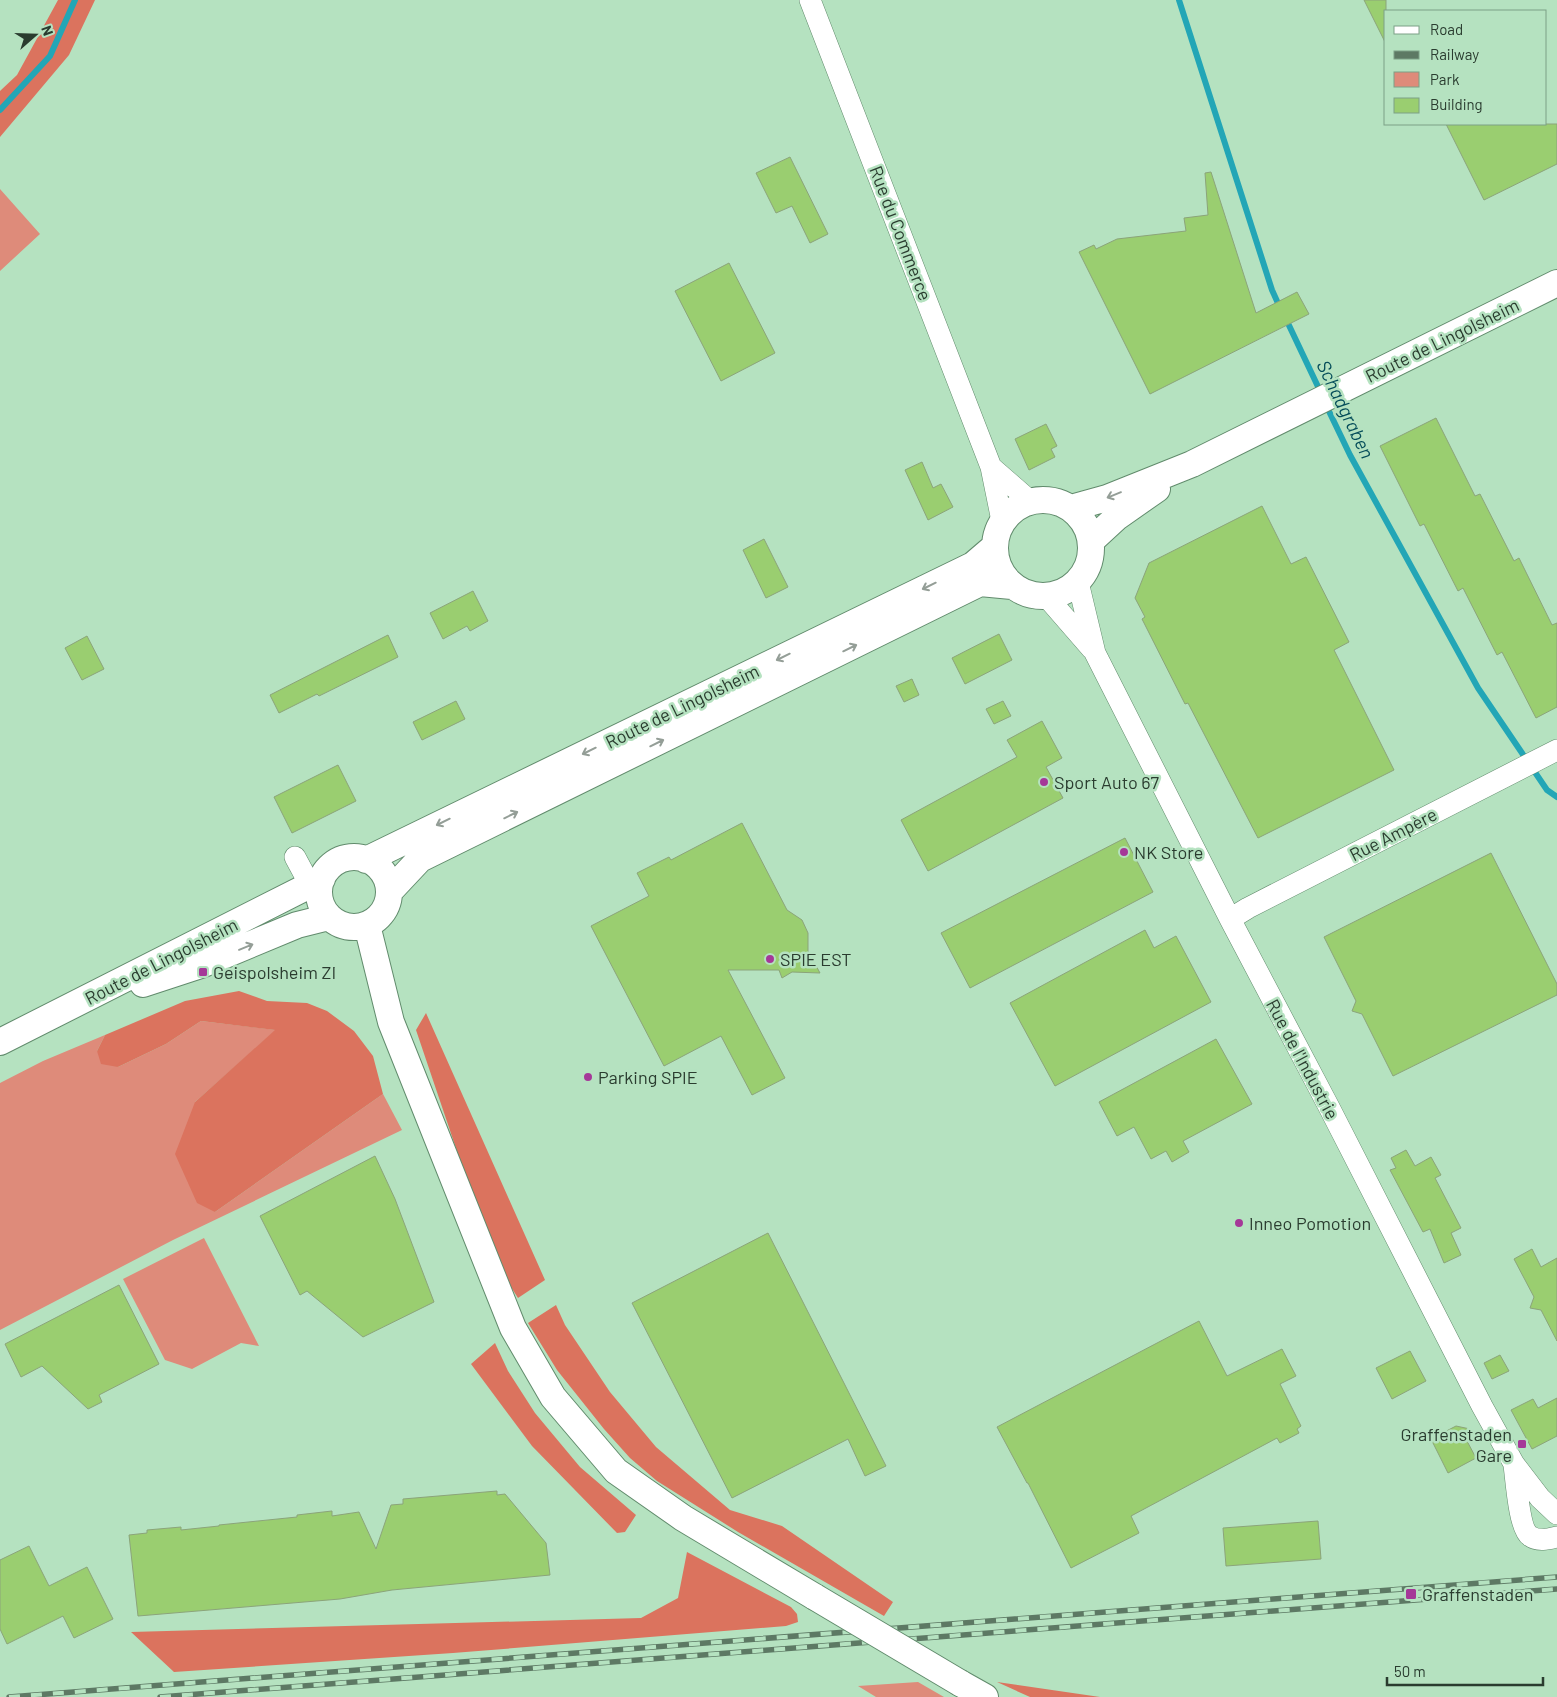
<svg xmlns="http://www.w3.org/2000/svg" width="1557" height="1697" viewBox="0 0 1557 1697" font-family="Barlow,sans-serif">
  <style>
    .green { fill: #de8b7a }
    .forest { fill: #db735e }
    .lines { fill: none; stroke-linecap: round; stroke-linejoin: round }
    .stream { stroke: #23a6b6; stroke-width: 6 }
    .building { fill: #9ace70; stroke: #8ba47a }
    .minor-casing { stroke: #618b6c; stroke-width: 22 }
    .major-casing { stroke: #618b6c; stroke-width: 28 }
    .minor { stroke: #fff; stroke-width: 21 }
    .major { stroke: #fff; stroke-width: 26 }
    .rail-casing { stroke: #5d7964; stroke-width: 5.5 }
    .rail { stroke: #b5e2c0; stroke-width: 4; stroke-dasharray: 11; stroke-linecap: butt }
    .major-bridge-casing { stroke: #618b6c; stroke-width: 28; stroke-linecap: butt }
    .major-bridge { stroke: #fff; stroke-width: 26 }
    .oneway { stroke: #949e97 }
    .poi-dot { fill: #a53898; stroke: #b5e2c0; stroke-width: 2 }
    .labels { text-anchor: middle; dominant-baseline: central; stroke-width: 5; stroke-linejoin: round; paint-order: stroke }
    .street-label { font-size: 18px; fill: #2a3c2f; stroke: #b5e2c0 }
    .poi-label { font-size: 18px; fill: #2a3c2f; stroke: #b5e2c0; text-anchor: start }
    .water-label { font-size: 19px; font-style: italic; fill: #064e5a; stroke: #b5e2c0 }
  </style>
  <rect width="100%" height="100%" fill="#b5e2c0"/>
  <path class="green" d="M 0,189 L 40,234 L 0,271 Z
    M 201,1021 L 276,1030 L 195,1102 L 215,1212 L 383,1094 L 402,1130 L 173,1240 L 0,1330 L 0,1083 L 43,1061 L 105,1035 L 97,1051 L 118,1067 L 166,1044 Z
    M 204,1238 L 259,1346 L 241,1343 L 192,1369 L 165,1360 L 123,1279 Z
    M 918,1682 L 944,1697 L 876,1697 L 858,1686 Z"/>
  <path class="forest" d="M 58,0 L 95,0 L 69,55 L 0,137 L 0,91 L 17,75 Z
    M 239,991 L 267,1001 L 307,1003 L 327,1011 L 354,1031 L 373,1056 L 383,1094 L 215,1212 L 197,1203 L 175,1154 L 195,1102 L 275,1030 L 201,1021 L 166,1044 L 118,1067 L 101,1064 L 97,1051 L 105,1035 L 185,1001 Z
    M 426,1013 L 545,1280 L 518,1298 L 511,1287 L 461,1163 L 416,1030 Z
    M 556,1305 L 565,1325 L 610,1392 L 656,1447 L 730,1510 L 782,1526 L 893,1602 L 884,1616 L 738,1532 L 657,1481 L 630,1458 L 604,1429 L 557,1370 L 528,1323 Z
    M 495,1343 L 508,1371 L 535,1413 L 580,1467 L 636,1515 L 625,1532 L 617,1533 L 532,1446 L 471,1364 Z
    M 687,1552 L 791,1607 L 797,1614 L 798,1622 L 786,1626 L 453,1653 L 174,1672 L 131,1632 L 641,1618 L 678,1598 Z
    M 997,1682 L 1100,1697 L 1030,1697 Z"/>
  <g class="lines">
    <path class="stream" d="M 1179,0 L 1272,290 L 1281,310
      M 0,110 L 50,56 L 75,0
      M 1286,319 L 1321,393
      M 1326,405 L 1350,455 L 1478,688 L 1547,790 L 1557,797"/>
  </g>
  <path class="building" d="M 1364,0 L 1386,0 L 1386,44 Z
    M 1446,124 L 1557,124 L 1557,164 L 1484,200 Z
    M 790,157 L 828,234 L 810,243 L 792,206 L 776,213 L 756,173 Z
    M 1211,172 L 1256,313 L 1297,292 L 1309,314 L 1150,394 L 1079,252 L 1094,245 L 1096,249 L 1117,239 L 1186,231 L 1184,218 L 1208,215 L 1205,173 Z
    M 729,263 L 775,353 L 721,381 L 675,291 Z
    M 1436,418 L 1475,496 L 1480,494 L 1514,561 L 1519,558 L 1552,625 L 1557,623 L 1557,707 L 1536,718 L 1502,652 L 1497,655 L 1463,588 L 1458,591 L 1424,524 L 1420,526 L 1380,446 Z
    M 1046,424 L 1057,446 L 1051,449 L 1055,457 L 1029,470 L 1015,439 Z
    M 922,462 L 933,488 L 941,484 L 953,507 L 928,520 L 905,470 Z
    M 1262,506 L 1291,564 L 1306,557 L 1349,642 L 1334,650 L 1394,770 L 1258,838 L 1188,703 L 1185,704 L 1142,619 L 1145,617 L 1135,598 L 1149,563 Z
    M 764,539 L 788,587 L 766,598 L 743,550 Z
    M 473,591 L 488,621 L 470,631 L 467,626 L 443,639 L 430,613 Z
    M 999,634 L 1012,660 L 965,684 L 952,658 Z
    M 388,635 L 398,657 L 319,696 L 317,694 L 279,713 L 270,695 Z
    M 87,636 L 104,669 L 82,680 L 65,648 Z
    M 912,679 L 919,695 L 904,702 L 896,686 Z
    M 456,701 L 465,719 L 422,740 L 413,722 Z
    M 1003,701 L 1011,716 L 994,724 L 986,709 Z
    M 1042,721 L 1062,758 L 1046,767 L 1063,798 L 928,871 L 901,820 L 1017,757 L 1007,740 Z
    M 338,765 L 356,801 L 292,833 L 274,797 Z
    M 742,823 L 787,910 L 802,920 L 808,933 L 808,951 L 820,973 L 792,972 L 782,978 L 779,970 L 728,970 L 785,1078 L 752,1095 L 721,1036 L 664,1066 L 591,926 L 649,896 L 637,873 L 669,857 L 671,860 Z
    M 1125,838 L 1153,892 L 970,988 L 941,933 Z
    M 1491,853 L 1557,984 L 1557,995 L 1393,1076 L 1362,1014 L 1352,1011 L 1356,1001 L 1324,937 Z
    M 1145,930 L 1154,948 L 1176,936 L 1211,1002 L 1055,1086 L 1010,1003 Z
    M 1216,1039 L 1252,1104 L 1183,1141 L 1189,1152 L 1172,1162 L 1166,1151 L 1151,1159 L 1134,1127 L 1117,1136 L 1099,1102 Z
    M 1406,1150 L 1415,1166 L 1431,1157 L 1441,1175 L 1435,1178 L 1461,1228 L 1451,1233 L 1461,1255 L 1444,1263 L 1430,1229 L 1423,1232 L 1390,1170 L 1396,1168 L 1391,1158 Z
    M 375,1156 L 395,1199 L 434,1302 L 363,1337 L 307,1291 L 300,1295 L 260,1216 Z
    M 768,1233 L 886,1466 L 865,1476 L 848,1439 L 732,1498 L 632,1303 Z
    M 1532,1249 L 1541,1267 L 1557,1258 L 1557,1341 L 1541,1310 L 1530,1308 L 1534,1297 L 1514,1259 Z
    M 119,1285 L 159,1364 L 99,1395 L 102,1402 L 88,1409 L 42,1366 L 21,1377 L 5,1344 Z
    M 1199,1321 L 1227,1376 L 1282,1349 L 1296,1376 L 1280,1384 L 1301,1426 L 1297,1429 L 1299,1433 L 1280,1443 L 1277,1438 L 1131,1516 L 1139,1533 L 1071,1568 L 1028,1483 L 1027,1483 L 997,1427 Z
    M 1410,1351 L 1426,1381 L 1392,1399 L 1376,1368 Z
    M 1500,1355 L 1509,1371 L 1492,1379 L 1484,1363 Z
    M 1557,1398 L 1557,1436 L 1532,1449 L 1511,1410 L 1533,1399 L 1538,1408 Z
    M 1456,1426 L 1470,1429 L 1467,1441 L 1476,1458 L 1448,1473 L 1431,1439 Z
    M 497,1491 L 497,1495 L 505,1494 L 546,1543 L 550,1575 L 392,1590 L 340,1599 L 138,1616 L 129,1535 L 147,1533 L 147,1530 L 181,1527 L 181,1530 L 219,1526 L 219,1525 L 297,1517 L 297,1515 L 332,1511 L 332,1516 L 359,1512 L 376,1549 L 391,1505 L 403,1504 L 403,1499 Z
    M 1318,1521 L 1321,1559 L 1226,1566 L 1223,1528 Z
    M 29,1546 L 49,1586 L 87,1567 L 113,1619 L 74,1638 L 63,1616 L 7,1644 L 0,1629 L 0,1560 Z"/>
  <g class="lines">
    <defs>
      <path id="minor" d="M 810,0 L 991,467 L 1002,521
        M 991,467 L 1030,501
        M 1078,582 L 1095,653 L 1230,919 L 1330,1109 L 1482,1406 L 1514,1464 L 1540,1498 L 1557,1514
        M 1046,596 L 1092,649
        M 295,857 L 310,885
        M 1230,919 L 1248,908 L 1557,750
        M 1514,1465 C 1516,1479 1519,1529 1530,1536 C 1538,1542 1549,1539 1557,1537"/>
      <path id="major" d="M995 548a48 48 0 1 1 96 0a48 48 0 1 1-96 0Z
        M 1071,508 L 1107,498 L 1192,464 L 1557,283
        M 1091,541 L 1117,517 L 1157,489
        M319 892a35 35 0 1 1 70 0a35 35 0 1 1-70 0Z
        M 366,860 L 973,565 L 994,547
        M 389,892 L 420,859 L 980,583 L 1012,586
        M 367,925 L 391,1022 L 513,1328 L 553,1397 L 616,1471 L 683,1518 L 815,1597
        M 143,984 L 201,965 L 297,925 L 329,917
        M 0,1042 L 322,879
        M 960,1683 L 985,1697"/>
    </defs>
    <use href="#minor" class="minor-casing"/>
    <use href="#major" class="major-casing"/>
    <use href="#minor" class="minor"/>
    <use href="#major" class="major"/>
    <defs>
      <path id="rail" d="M 9,1697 L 1557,1577
        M 160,1697 L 1557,1589"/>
    </defs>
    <use href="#rail" class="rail-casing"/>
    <use href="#rail" class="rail"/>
    <defs>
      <path id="major-bridge" d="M 815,1597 L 960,1683"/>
    </defs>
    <use href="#major-bridge" class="major-bridge-casing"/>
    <use href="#major-bridge" class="major-bridge"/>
  </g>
  <defs><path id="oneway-shaft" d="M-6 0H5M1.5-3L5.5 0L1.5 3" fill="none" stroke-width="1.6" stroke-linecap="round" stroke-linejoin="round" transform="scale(1.25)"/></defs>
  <g class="oneway">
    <use href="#oneway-shaft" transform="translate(1114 495) rotate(158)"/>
    <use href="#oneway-shaft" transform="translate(929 586) rotate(154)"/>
    <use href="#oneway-shaft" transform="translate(850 648) rotate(-26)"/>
    <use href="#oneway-shaft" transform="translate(783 657) rotate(154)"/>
    <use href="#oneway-shaft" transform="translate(657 743) rotate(-26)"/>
    <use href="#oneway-shaft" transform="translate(589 751) rotate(154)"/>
    <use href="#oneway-shaft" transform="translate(511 815) rotate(-26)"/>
    <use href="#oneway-shaft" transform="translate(443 822) rotate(154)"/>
    <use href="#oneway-shaft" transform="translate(246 947) rotate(-22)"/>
  </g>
  <g class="poi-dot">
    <circle cx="1044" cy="782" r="5"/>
    <circle cx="1124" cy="852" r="5"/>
    <circle cx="770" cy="959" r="5"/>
    <rect x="198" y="967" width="10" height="10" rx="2.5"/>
    <circle cx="588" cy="1077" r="5"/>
    <circle cx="1239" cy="1223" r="5"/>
    <rect x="1517" y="1439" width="10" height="10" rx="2.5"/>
    <rect x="1405" y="1588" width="12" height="12" rx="2.5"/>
  </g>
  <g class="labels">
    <g class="street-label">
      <text transform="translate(901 233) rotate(69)">Rue du Commerce</text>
      <text transform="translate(1442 340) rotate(-26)">Route de Lingolsheim</text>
      <text transform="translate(682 706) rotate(-26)">Route de Lingolsheim</text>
      <text transform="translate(1393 834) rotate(-27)">Rue Ampère</text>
      <text transform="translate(161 961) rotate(-27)">Route de Lingolsheim</text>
      <text transform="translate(1303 1059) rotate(62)">Rue de l'Industrie</text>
    </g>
    <g class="poi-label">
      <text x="1054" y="782">Sport Auto 67</text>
      <text x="1134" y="852">NK Store</text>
      <text x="780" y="959">SPIE EST</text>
      <text x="213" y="972">Geispolsheim ZI</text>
      <text x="598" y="1077">Parking SPIE</text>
      <text x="1249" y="1223">Inneo Pomotion</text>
      <text x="1512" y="1434" text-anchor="end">Graffenstaden<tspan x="1512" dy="21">Gare</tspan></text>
      <text x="1422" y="1594">Graffenstaden</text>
    </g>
    <g class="water-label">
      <text transform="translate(1346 409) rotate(64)">Schadgraben</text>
    </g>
  </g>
  <rect x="1384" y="10" width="162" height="115" fill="#b5e2c0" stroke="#7da086"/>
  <rect x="1394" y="26" width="25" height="8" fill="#ffffff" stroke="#7da086"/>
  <text x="1430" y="35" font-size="15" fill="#2a3c2f">Road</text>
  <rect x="1394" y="51" width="25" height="8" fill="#5d7964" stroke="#7da086"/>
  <text x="1430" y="60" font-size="15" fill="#2a3c2f">Railway</text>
  <rect x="1394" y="72" width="25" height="15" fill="#de8b7a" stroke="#7da086"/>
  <text x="1430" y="85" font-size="15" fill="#2a3c2f">Park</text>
  <rect x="1394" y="98" width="25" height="15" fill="#9ace70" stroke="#7da086"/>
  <text x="1430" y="110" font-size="15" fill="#2a3c2f">Building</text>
  <g transform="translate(35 35) rotate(70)" stroke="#b5e2c0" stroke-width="4" paint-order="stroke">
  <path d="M0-4L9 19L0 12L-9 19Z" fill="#2a3c2f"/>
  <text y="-8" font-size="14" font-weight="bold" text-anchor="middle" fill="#2a3c2f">N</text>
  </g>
  <path d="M1387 1677v8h156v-8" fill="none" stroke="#2a3c2f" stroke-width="2.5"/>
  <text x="1394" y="1677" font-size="15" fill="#2a3c2f" stroke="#b5e2c0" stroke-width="4" paint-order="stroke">50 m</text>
</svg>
